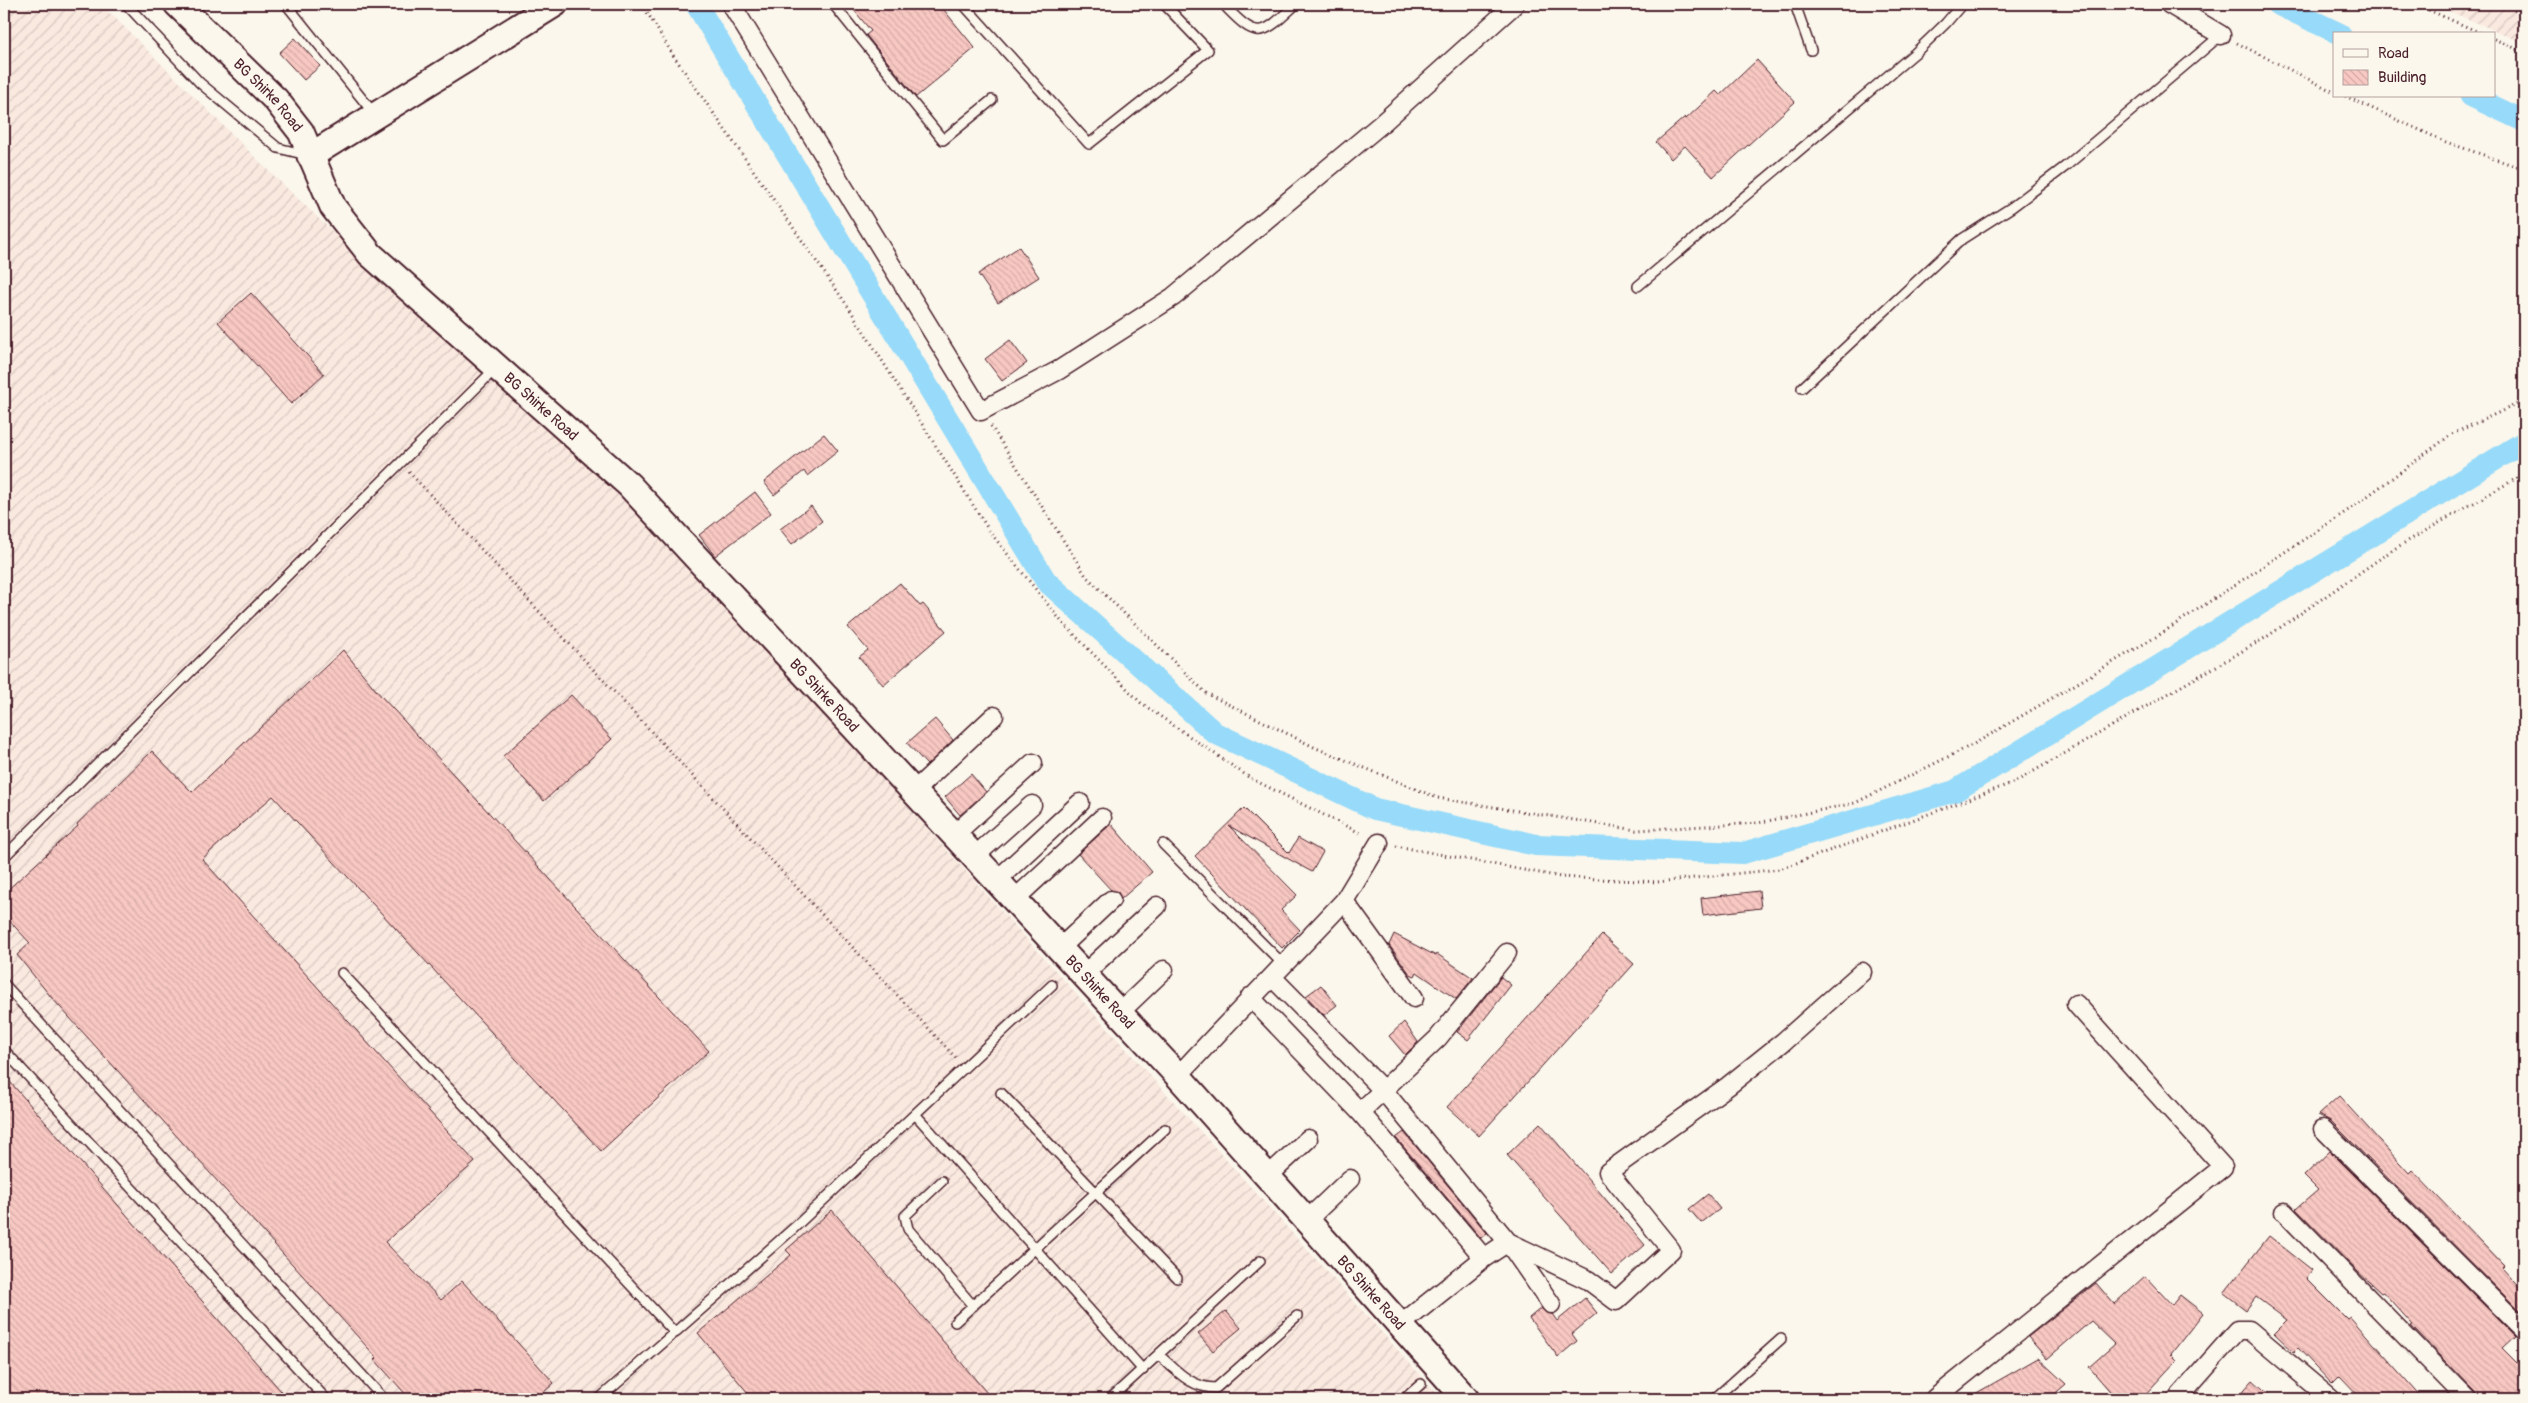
<svg xmlns="http://www.w3.org/2000/svg" width="2528" height="1403" viewBox="0 0 2528 1403" font-family="Pangolin,sans-serif">
  <style>
    .industrial { fill: url(#industrial-furrows) }
    .lines { fill: none; stroke-linecap: round; stroke-linejoin: round }
    .canal { stroke: #97daf9; stroke-width: 22 }
    .building { fill: url(#building-back-hatch); stroke: #4a1f2b }
    .lane-casing { stroke: #4a1f2b; stroke-width: 12 }
    .street-casing { stroke: #4a1f2b; stroke-width: 21 }
    .secondary-casing { stroke: #4a1f2b; stroke-width: 29 }
    .path { stroke: #4a1f2b; stroke-width: 3; stroke-dasharray: 1 4; stroke-linecap: butt }
    .lane { stroke: #fbf7ec; stroke-width: 9 }
    .street { stroke: #fbf7ec; stroke-width: 18 }
    .secondary { stroke: #fbf7ec; stroke-width: 25 }
    .labels { text-anchor: middle; dominant-baseline: central; stroke-width: 4; stroke-linejoin: round; paint-order: stroke }
    .street-label { font-size: 15px; fill: #4a1f2b; stroke: #fbf7ec }
  </style>
  <defs>
    <pattern id="industrial-furrows" width="10" height="10" patternUnits="userSpaceOnUse" patternTransform="scale(1.25)"><rect width="10" height="10" fill="#fae9df"/><path d="M-1 1l2-2M0 10L10 0M9 11l2-2" fill="none" stroke="#d8c7c0"/></pattern>
    <pattern id="building-back-hatch" width="6" height="6" patternUnits="userSpaceOnUse" patternTransform="scale(1.25)"><rect width="6" height="6" fill="#f8c8c2"/><path d="M-1 5l2 2M0 0l6 6M5-1l2 2" fill="none" stroke="#d6aba7"/></pattern>
  </defs>
  <rect width="100%" height="100%" fill="#fbf7ec"/>
  <filter id="ink" filterUnits="userSpaceOnUse"><feTurbulence type="fractalNoise" baseFrequency=".02" numOctaves="2"/><feDisplacementMap in="SourceGraphic" scale="10" xChannelSelector="R" yChannelSelector="G"/><feConvolveMatrix kernelMatrix="1 2 1 2 8 2 1 2 1" color-interpolation-filters="sRGB"/></filter>
  <g filter="url(#ink)">
    <path class="industrial" d="M 4,4 L 101,4 L 270,172 L 457,350 L 496,379 L 627,500 L 794,681 L 1442,1399 L 4,1399 Z
      M 2433,4 L 2524,4 L 2524,43 L 2449,11 Z"/>
    <g class="lines">
      <path class="canal" d="M 696,4 L 1046,581 L 1215,733 L 1375,809 L 1536,845 L 1743,853 L 1955,791 L 2524,442
        M 2277,4 L 2340,34
        M 2471,96 L 2524,121"/>
    </g>
    <path class="building" d="M 849,4 L 939,4 L 975,48 L 916,97 L 866,35 L 871,31 Z
      M 295,38 L 320,66 L 304,80 L 279,53 Z
      M 1757,60 L 1795,102 L 1713,177 L 1685,146 L 1671,159 L 1656,142 L 1685,117 L 1686,119 L 1716,91 L 1720,95 Z
      M 1019,247 L 1039,277 L 998,303 L 978,274 Z
      M 251,293 L 324,374 L 291,404 L 218,322 Z
      M 1010,340 L 1027,363 L 1002,381 L 985,359 Z
      M 824,434 L 838,451 L 807,476 L 804,471 L 774,495 L 764,482 Z
      M 755,492 L 771,513 L 715,556 L 699,535 Z
      M 811,506 L 822,521 L 792,544 L 780,529 Z
      M 900,583 L 920,606 L 923,604 L 946,631 L 883,685 L 859,657 L 868,650 L 848,627 Z
      M 343,650 L 381,696 L 709,1051 L 601,1151 L 273,796 L 202,859 L 475,1162 L 385,1242 L 441,1300 L 462,1281 L 554,1383 L 536,1399 L 410,1399 L 375,1360 L 377,1358 L 51,997 L 17,955 L 30,943 L 4,915 L 4,893 L 78,826 L 77,824 L 152,751 L 192,792 Z
      M 571,695 L 612,739 L 544,801 L 503,756 Z
      M 935,719 L 953,740 L 927,765 L 907,743 Z
      M 971,774 L 986,792 L 960,815 L 945,797 Z
      M 1244,808 L 1289,853 L 1298,838 L 1323,852 L 1312,872 L 1229,826 L 1297,895 L 1281,910 L 1300,930 L 1282,948 L 1195,856 Z
      M 1111,824 L 1152,872 L 1121,899 L 1118,892 L 1111,890 L 1078,854 Z
      M 1759,891 L 1761,908 L 1703,915 L 1701,898 Z
      M 1394,934 L 1436,956 L 1437,954 L 1473,978 L 1456,999 L 1417,972 L 1415,976 L 1410,974 L 1389,945 Z
      M 1602,935 L 1634,964 L 1479,1136 L 1447,1107 Z
      M 1501,977 L 1511,985 L 1468,1040 L 1457,1032 Z
      M 1321,985 L 1337,1005 L 1324,1015 L 1306,996 Z
      M 1404,1022 L 1418,1042 L 1405,1055 L 1389,1036 Z
      M 4,1075 L 288,1399 L 4,1399 Z
      M 2339,1096 L 2409,1173 L 2412,1170 L 2504,1266 L 2502,1268 L 2524,1292 L 2524,1315 L 2331,1121 L 2318,1115 Z
      M 1540,1123 L 1645,1245 L 1612,1274 L 1507,1155 Z
      M 1404,1132 L 1487,1233 L 1481,1238 L 1396,1138 Z
      M 2330,1151 L 2515,1336 L 2502,1348 L 2524,1370 L 2524,1399 L 2477,1399 L 2475,1392 L 2411,1326 L 2413,1325 L 2383,1292 L 2381,1293 L 2358,1272 L 2296,1209 L 2318,1190 L 2304,1176 Z
      M 1708,1194 L 1720,1209 L 1701,1223 L 1689,1209 Z
      M 832,1210 L 992,1399 L 753,1399 L 698,1333 L 791,1255 L 786,1250 Z
      M 2269,1236 L 2312,1270 L 2306,1278 L 2347,1319 L 2350,1317 L 2423,1399 L 2362,1399 L 2340,1376 L 2332,1384 L 2298,1348 L 2294,1352 L 2274,1333 L 2287,1320 L 2256,1297 L 2246,1310 L 2224,1293 Z
      M 2145,1276 L 2172,1305 L 2180,1295 L 2203,1313 L 2171,1354 L 2177,1360 L 2141,1399 L 2124,1399 L 2118,1392 L 2114,1396 L 2089,1367 L 2115,1344 L 2091,1321 L 2047,1359 L 2028,1337 L 2096,1283 L 2114,1304 Z
      M 1585,1298 L 1597,1313 L 1572,1334 L 1577,1341 L 1558,1357 L 1529,1318 L 1541,1308 L 1546,1313 L 1552,1314 L 1557,1321 Z
      M 1226,1311 L 1241,1328 L 1213,1351 L 1198,1334 Z
      M 2038,1358 L 2066,1384 L 2049,1399 L 1966,1399 Z
      M 2253,1380 L 2274,1399 L 2236,1399 Z"/>
    <g class="lines">
      <defs>
        <path id="lane" d="M 126,4 L 200,83 L 278,148 L 307,155
          M 286,4 L 375,115
          M 833,4 L 943,140 L 992,100
          M 963,4 L 1089,144 L 1208,50 L 1164,4
          M 1223,4 C 1258,41 1261,37 1296,4
          M 1795,4 L 1811,50
          M 1638,286 L 1915,53 L 1946,23 L 1962,4
          M 1802,388 L 1962,239 L 2012,207 L 2066,166 L 2221,35
          M 1163,844 L 1284,965
          M 4,857 L 495,369
          M 342,973 L 675,1333
          M 4,984 L 384,1399
          M 4,1050 L 326,1399
          M 1001,1093 L 1177,1278
          M 915,1114 L 1143,1370
          M 942,1181 L 905,1216 L 908,1229 L 973,1306
          M 955,1322 L 1165,1129
          M 1159,1355 C 1177,1371 1191,1388 1216,1388 L 1297,1316
          M 599,1399 L 795,1227 L 1052,985
          M 1110,1399 L 1260,1261
          M 1404,1399 L 1421,1384
          M 1714,1399 L 1781,1339"/>
        <path id="street" d="M 731,4 L 981,411 L 1059,370 L 1173,297 L 1380,125 L 1515,4
          M 2169,4 L 2221,35
          M 914,791 L 994,716
          M 955,834 L 1033,763
          M 1379,843 L 1344,901 L 1414,998
          M 975,856 L 1032,805
          M 997,880 L 1080,803
          M 1015,899 L 1102,818
          M 1059,949 L 1111,900
          M 1083,975 L 1157,906
          M 1272,977 L 1383,1090 L 1508,1242 L 1551,1304
          M 1250,997 L 1360,1112 L 1484,1258
          M 1119,1013 L 1164,970
          M 1178,1076 C 1232,1017 1289,960 1344,901
          M 1360,1112 L 1438,1038 L 1507,953
          M 2323,1129 L 2524,1330
          M 1267,1177 L 1308,1139
          M 2284,1212 L 2467,1399
          M 1306,1221 L 1350,1179
          M 1399,1326 L 1484,1258 L 1508,1242 L 1588,1280 L 1616,1301 L 1671,1250 L 1608,1172 L 1728,1086 L 1783,1042 L 1862,972
          M 1934,1399 L 2223,1167 L 2076,1004
          M 2177,1399 L 2238,1330 L 2249,1330 L 2331,1399"/>
        <g id="secondary">
          <path id="s1" d="M 177,4 L 276,100 L 301,132 L 333,207 L 370,254 L 629,485 L 1178,1076 L 1466,1399"/>
          <path d="M 310,156 L 555,4"/>
        </g>
      </defs>
      <use href="#lane" class="lane-casing"/>
      <use href="#street" class="street-casing"/>
      <use href="#secondary" class="secondary-casing"/>
      <path class="path" d="M 642,4 L 673,55 L 849,308 L 990,532 L 1061,621 L 1141,703 L 1250,778 L 1362,834
        M 2415,4 L 2483,34
        M 2494,39 L 2524,52
        M 2237,43 L 2334,92
        M 2345,96 L 2446,142 L 2524,169
        M 991,426 L 1086,576 L 1206,693 L 1316,748 L 1438,798 L 1636,830 L 1758,823 L 1855,803 L 1974,744 L 2159,635 L 2350,509 L 2452,434 L 2524,401
        M 409,472 L 956,1058
        M 1396,846 L 1561,877 L 1657,882 L 1780,869 L 2015,782 L 2265,638 L 2394,549 L 2524,474"/>
      <use href="#lane" class="lane"/>
      <use href="#street" class="street"/>
      <use href="#secondary" class="secondary"/>
    </g>
  </g>
  <g class="labels">
    <g class="street-label">
      <text stroke="none"><textPath href="#s1" startOffset="129">BG Shirke Road</textPath></text>
      <text stroke="none"><textPath href="#s1" startOffset="549">BG Shirke Road</textPath></text>
      <text stroke="none"><textPath href="#s1" startOffset="954">BG Shirke Road</textPath></text>
      <text stroke="none"><textPath href="#s1" startOffset="1359">BG Shirke Road</textPath></text>
      <text stroke="none"><textPath href="#s1" startOffset="1764">BG Shirke Road</textPath></text>
    </g>
  </g>
  <rect width="2528" height="1403" fill="none" stroke="#fbf7ec" stroke-width="20"/>
  <rect x="10" y="10" width="2508" height="1383" fill="none" stroke="#4a1f2b" stroke-width="2" filter="url(#ink)"/>
  <rect x="2333" y="32" width="162" height="65" fill="#fbf7ec" stroke="#b4a19f"/>
  <rect x="2343" y="49" width="25" height="8" fill="#fbf7ec" stroke="#b4a19f"/>
  <text x="2378" y="58" font-size="15" fill="#4a1f2b">Road</text>
  <rect x="2343" y="70" width="25" height="15" fill="url(#building-back-hatch)" stroke="#b4a19f"/>
  <text x="2378" y="82" font-size="15" fill="#4a1f2b">Building</text>
</svg>
